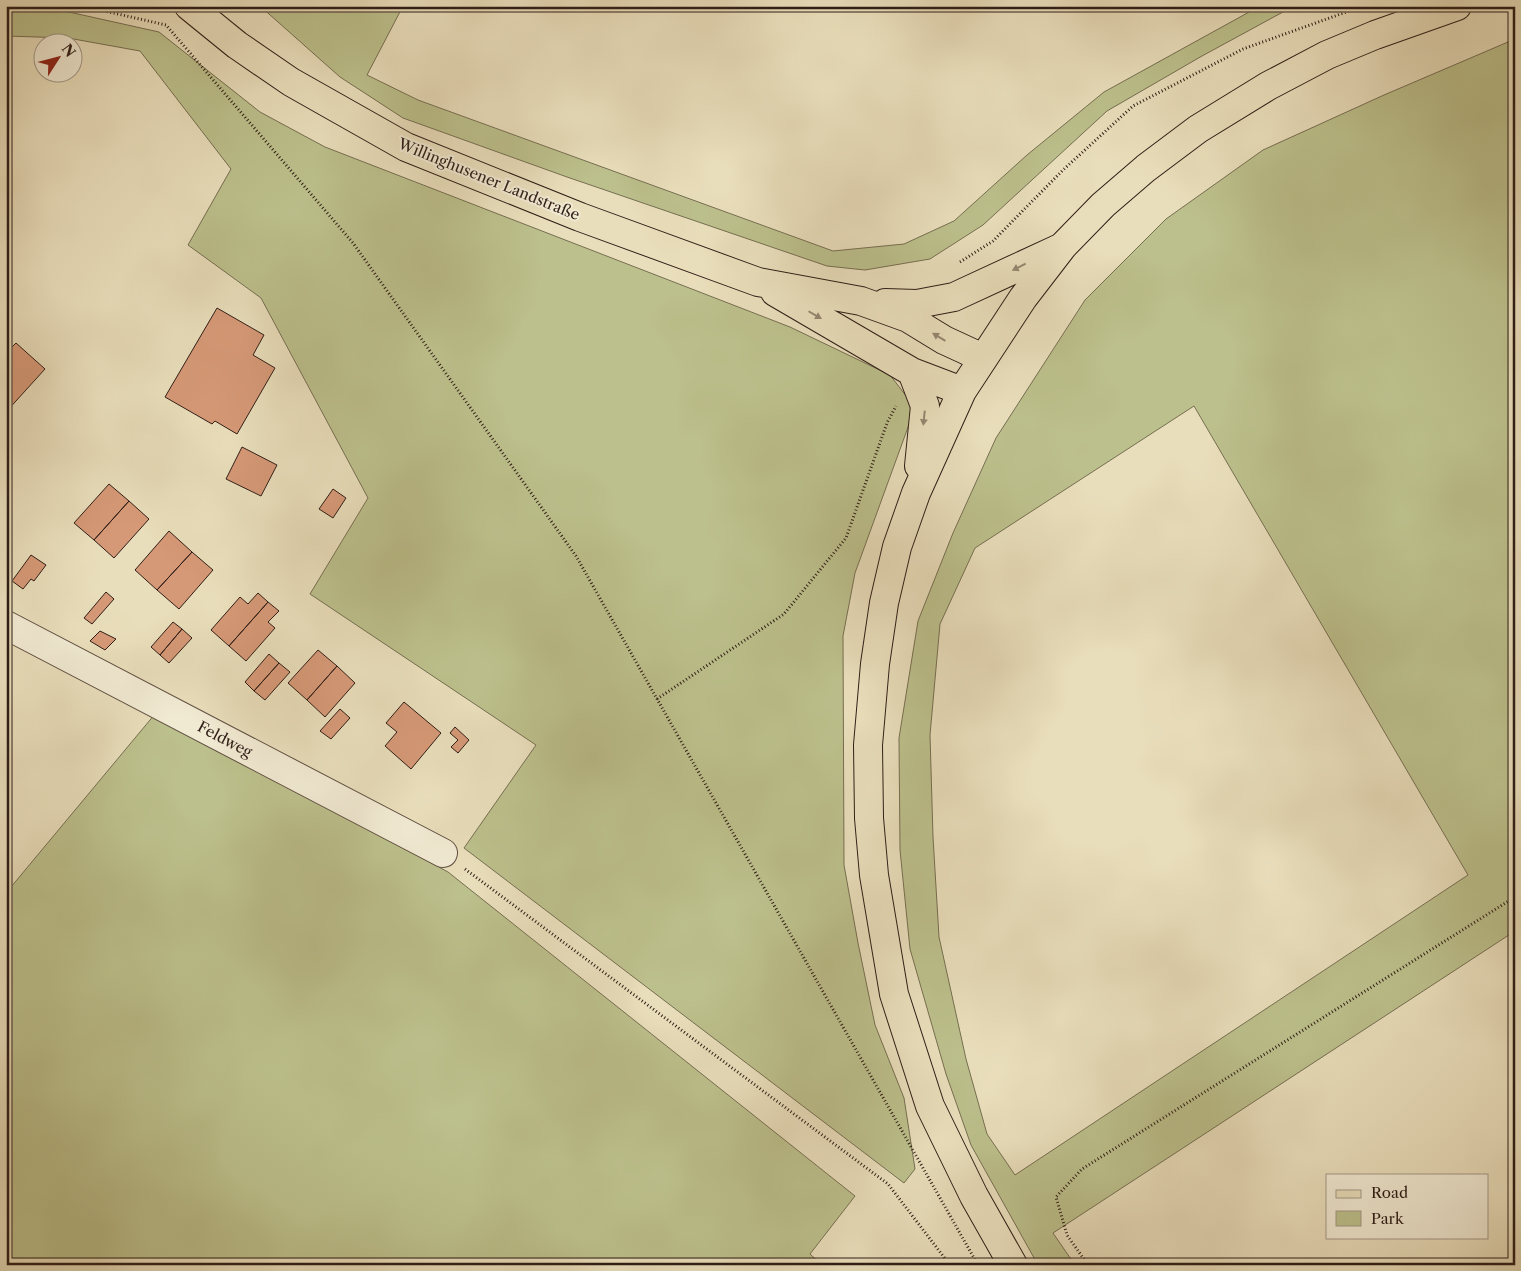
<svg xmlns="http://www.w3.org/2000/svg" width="1521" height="1271" viewBox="0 0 1521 1271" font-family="'Libre Caslon Text',serif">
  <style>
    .green { fill: #bcc08c; stroke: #766e52; fill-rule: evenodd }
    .building { fill: #d69977; stroke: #2f1d17 }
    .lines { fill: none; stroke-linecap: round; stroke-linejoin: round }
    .minor-casing { stroke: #5e4d40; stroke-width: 30 }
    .major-casing { stroke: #2f1d17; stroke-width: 30 }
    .path { stroke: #2f1d17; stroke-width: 3; stroke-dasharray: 1 2.5; stroke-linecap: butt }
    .minor { stroke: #f1ead3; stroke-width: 28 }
    .major { stroke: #e9debb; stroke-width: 28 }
    .oneway { fill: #958771 }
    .labels { text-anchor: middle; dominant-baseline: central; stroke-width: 4; stroke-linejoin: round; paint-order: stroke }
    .street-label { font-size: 15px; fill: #2f1d17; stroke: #f1ead3 }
  </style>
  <rect width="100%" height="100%" fill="#e9debb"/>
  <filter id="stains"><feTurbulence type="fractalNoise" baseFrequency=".004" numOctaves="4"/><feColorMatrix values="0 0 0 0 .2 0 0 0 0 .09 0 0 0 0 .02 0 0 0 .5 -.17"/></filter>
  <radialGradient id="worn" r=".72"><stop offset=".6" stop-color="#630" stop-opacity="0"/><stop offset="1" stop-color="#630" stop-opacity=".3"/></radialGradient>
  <path class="green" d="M 15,6 L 42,6 L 159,32 L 260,112 L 325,147 L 790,327 L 890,375 L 910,401 L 911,419 L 855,573 L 843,636 L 844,865 L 858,943 L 875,1025 L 904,1098 L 915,1169 L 904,1183 L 464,848 L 536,745 L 310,594 L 368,498 L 261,298 L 188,245 L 231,169 L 140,51 L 68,38 L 6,36 L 6,12 Z
    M 260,6 L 403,6 L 367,75 L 418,100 L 833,251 L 904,244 L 954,221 L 1027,155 L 1104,92 L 1260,6 L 1294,6 L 1202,56 L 1107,111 L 983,225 L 930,259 L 865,270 L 827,266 L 567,177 L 403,118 L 340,77 Z
    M 1515,39 L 1515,931 L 1053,1233 L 1075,1265 L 1038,1265 L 971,1145 L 946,1074 L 910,949 L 900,850 L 899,738 L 918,621 L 953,533 L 996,438 L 1085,300 L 1166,219 L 1263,150 L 1384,95 ZM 1194,406 L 1468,875 L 1015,1175 L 987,1134 L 966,1059 L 939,937 L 933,837 L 930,735 L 940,624 L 975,548 Z
    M 155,714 L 448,872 L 855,1196 L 810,1254 L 822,1265 L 6,1265 L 6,893 Z"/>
  <path class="building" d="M 217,308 L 264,335 L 253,355 L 275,368 L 237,434 L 215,421 L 212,424 L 165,397 Z
    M 16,343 L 45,369 L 6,412 L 6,353 Z
    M 242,447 L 277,465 L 261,496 L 226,479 Z
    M 109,484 L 129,501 L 94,540 L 74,523 Z
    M 333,489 L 346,498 L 333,518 L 319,509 Z
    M 129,501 L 149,519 L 114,558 L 94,540 Z
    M 169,531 L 192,552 L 157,590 L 135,570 Z
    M 192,552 L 213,570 L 179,609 L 157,590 Z
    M 31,555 L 46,565 L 34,581 L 31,579 L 23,589 L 12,581 Z
    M 106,592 L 114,599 L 92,624 L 84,618 Z
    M 258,593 L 268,602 L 229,646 L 211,630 L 240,597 L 248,604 Z
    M 268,602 L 279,611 L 268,622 L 275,628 L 246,661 L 229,646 Z
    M 173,622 L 182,629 L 160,655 L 151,647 Z
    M 182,629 L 192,638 L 169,663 L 160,655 Z
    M 100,631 L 116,639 L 105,650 L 90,641 Z
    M 318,650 L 337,666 L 307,700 L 288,683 Z
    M 269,654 L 279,663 L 254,691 L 245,682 Z
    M 279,663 L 290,672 L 265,700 L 254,691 Z
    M 337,666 L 355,683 L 325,717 L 307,700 Z
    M 404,702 L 441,733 L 411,769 L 385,746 L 397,732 L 386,723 Z
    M 340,709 L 350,718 L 331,739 L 320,731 Z
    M 455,727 L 469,740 L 458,753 L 451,747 L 458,740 L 450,733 Z"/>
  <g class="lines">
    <defs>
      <path id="minor" d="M 6,625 L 443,853"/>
      <path id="major" d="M 189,6 L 237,45 L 291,82 L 406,147 L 580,217 L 758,282 L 861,301 L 908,318 L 944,340 L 983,358
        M 775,292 L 912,372 L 962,391
        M 885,303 L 917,304 L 954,297 L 1060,248
        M 912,372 L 925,406 L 919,466
        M 1013,1265 L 974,1196 L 930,1106 L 894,994 L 874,875 L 869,818 L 868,745 L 875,664 L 884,603 L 897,547 L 916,493 L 962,391 L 1023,298 L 1063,246 L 1103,205 L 1146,168 L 1198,129 L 1268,86 L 1327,55 L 1375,35 L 1457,6"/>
    </defs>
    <use href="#minor" class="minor-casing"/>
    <use href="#major" class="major-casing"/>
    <path class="path" d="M 83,6 L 166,25 L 353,243 L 576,556 L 978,1265
      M 960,262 L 993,241 L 1063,170 L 1133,106 L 1243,49 L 1363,6
      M 657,699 L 784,614 L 846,538 L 887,423 L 896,406
      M 465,869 L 888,1184 L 950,1265
      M 1088,1265 L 1067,1235 L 1056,1197 L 1082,1169 L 1515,897"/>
    <use href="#minor" class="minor"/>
    <use href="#major" class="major"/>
  </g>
  <defs><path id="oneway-solid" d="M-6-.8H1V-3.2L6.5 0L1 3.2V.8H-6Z" transform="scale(1.25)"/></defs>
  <g class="oneway">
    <use href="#oneway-solid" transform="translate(1019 267) rotate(153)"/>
    <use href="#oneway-solid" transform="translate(815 315) rotate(30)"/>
    <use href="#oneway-solid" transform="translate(939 337) rotate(-149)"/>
    <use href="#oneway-solid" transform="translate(924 418) rotate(96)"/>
  </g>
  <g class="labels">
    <g class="street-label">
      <text transform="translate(489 179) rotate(22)">Willinghusener Landstraße</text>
      <text transform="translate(225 739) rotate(28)">Feldweg</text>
    </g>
  </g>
  <rect width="1521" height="1271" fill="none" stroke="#e9debb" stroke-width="25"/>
  <rect x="8" y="8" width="1506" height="1256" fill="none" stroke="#2f1d17" stroke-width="2.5"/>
  <rect x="12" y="12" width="1496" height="1246" fill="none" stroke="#2f1d17"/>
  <rect x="1326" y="1174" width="162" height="65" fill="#f1ead3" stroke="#a39888"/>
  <rect x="1336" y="1190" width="25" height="8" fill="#e9debb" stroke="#a39888"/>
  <text x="1371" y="1198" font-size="15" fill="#2f1d17">Road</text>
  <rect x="1336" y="1211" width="25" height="15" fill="#bcc08c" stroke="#a39888"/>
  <text x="1371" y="1224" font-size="15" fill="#2f1d17">Park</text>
  <g transform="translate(58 58) rotate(54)"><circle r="24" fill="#f1ead3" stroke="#a39888"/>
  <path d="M0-4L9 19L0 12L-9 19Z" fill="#8f2418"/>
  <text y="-8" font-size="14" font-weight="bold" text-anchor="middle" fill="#2f1d17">N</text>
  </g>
  <rect width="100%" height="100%" filter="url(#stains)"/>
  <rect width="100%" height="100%" fill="url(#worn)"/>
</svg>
